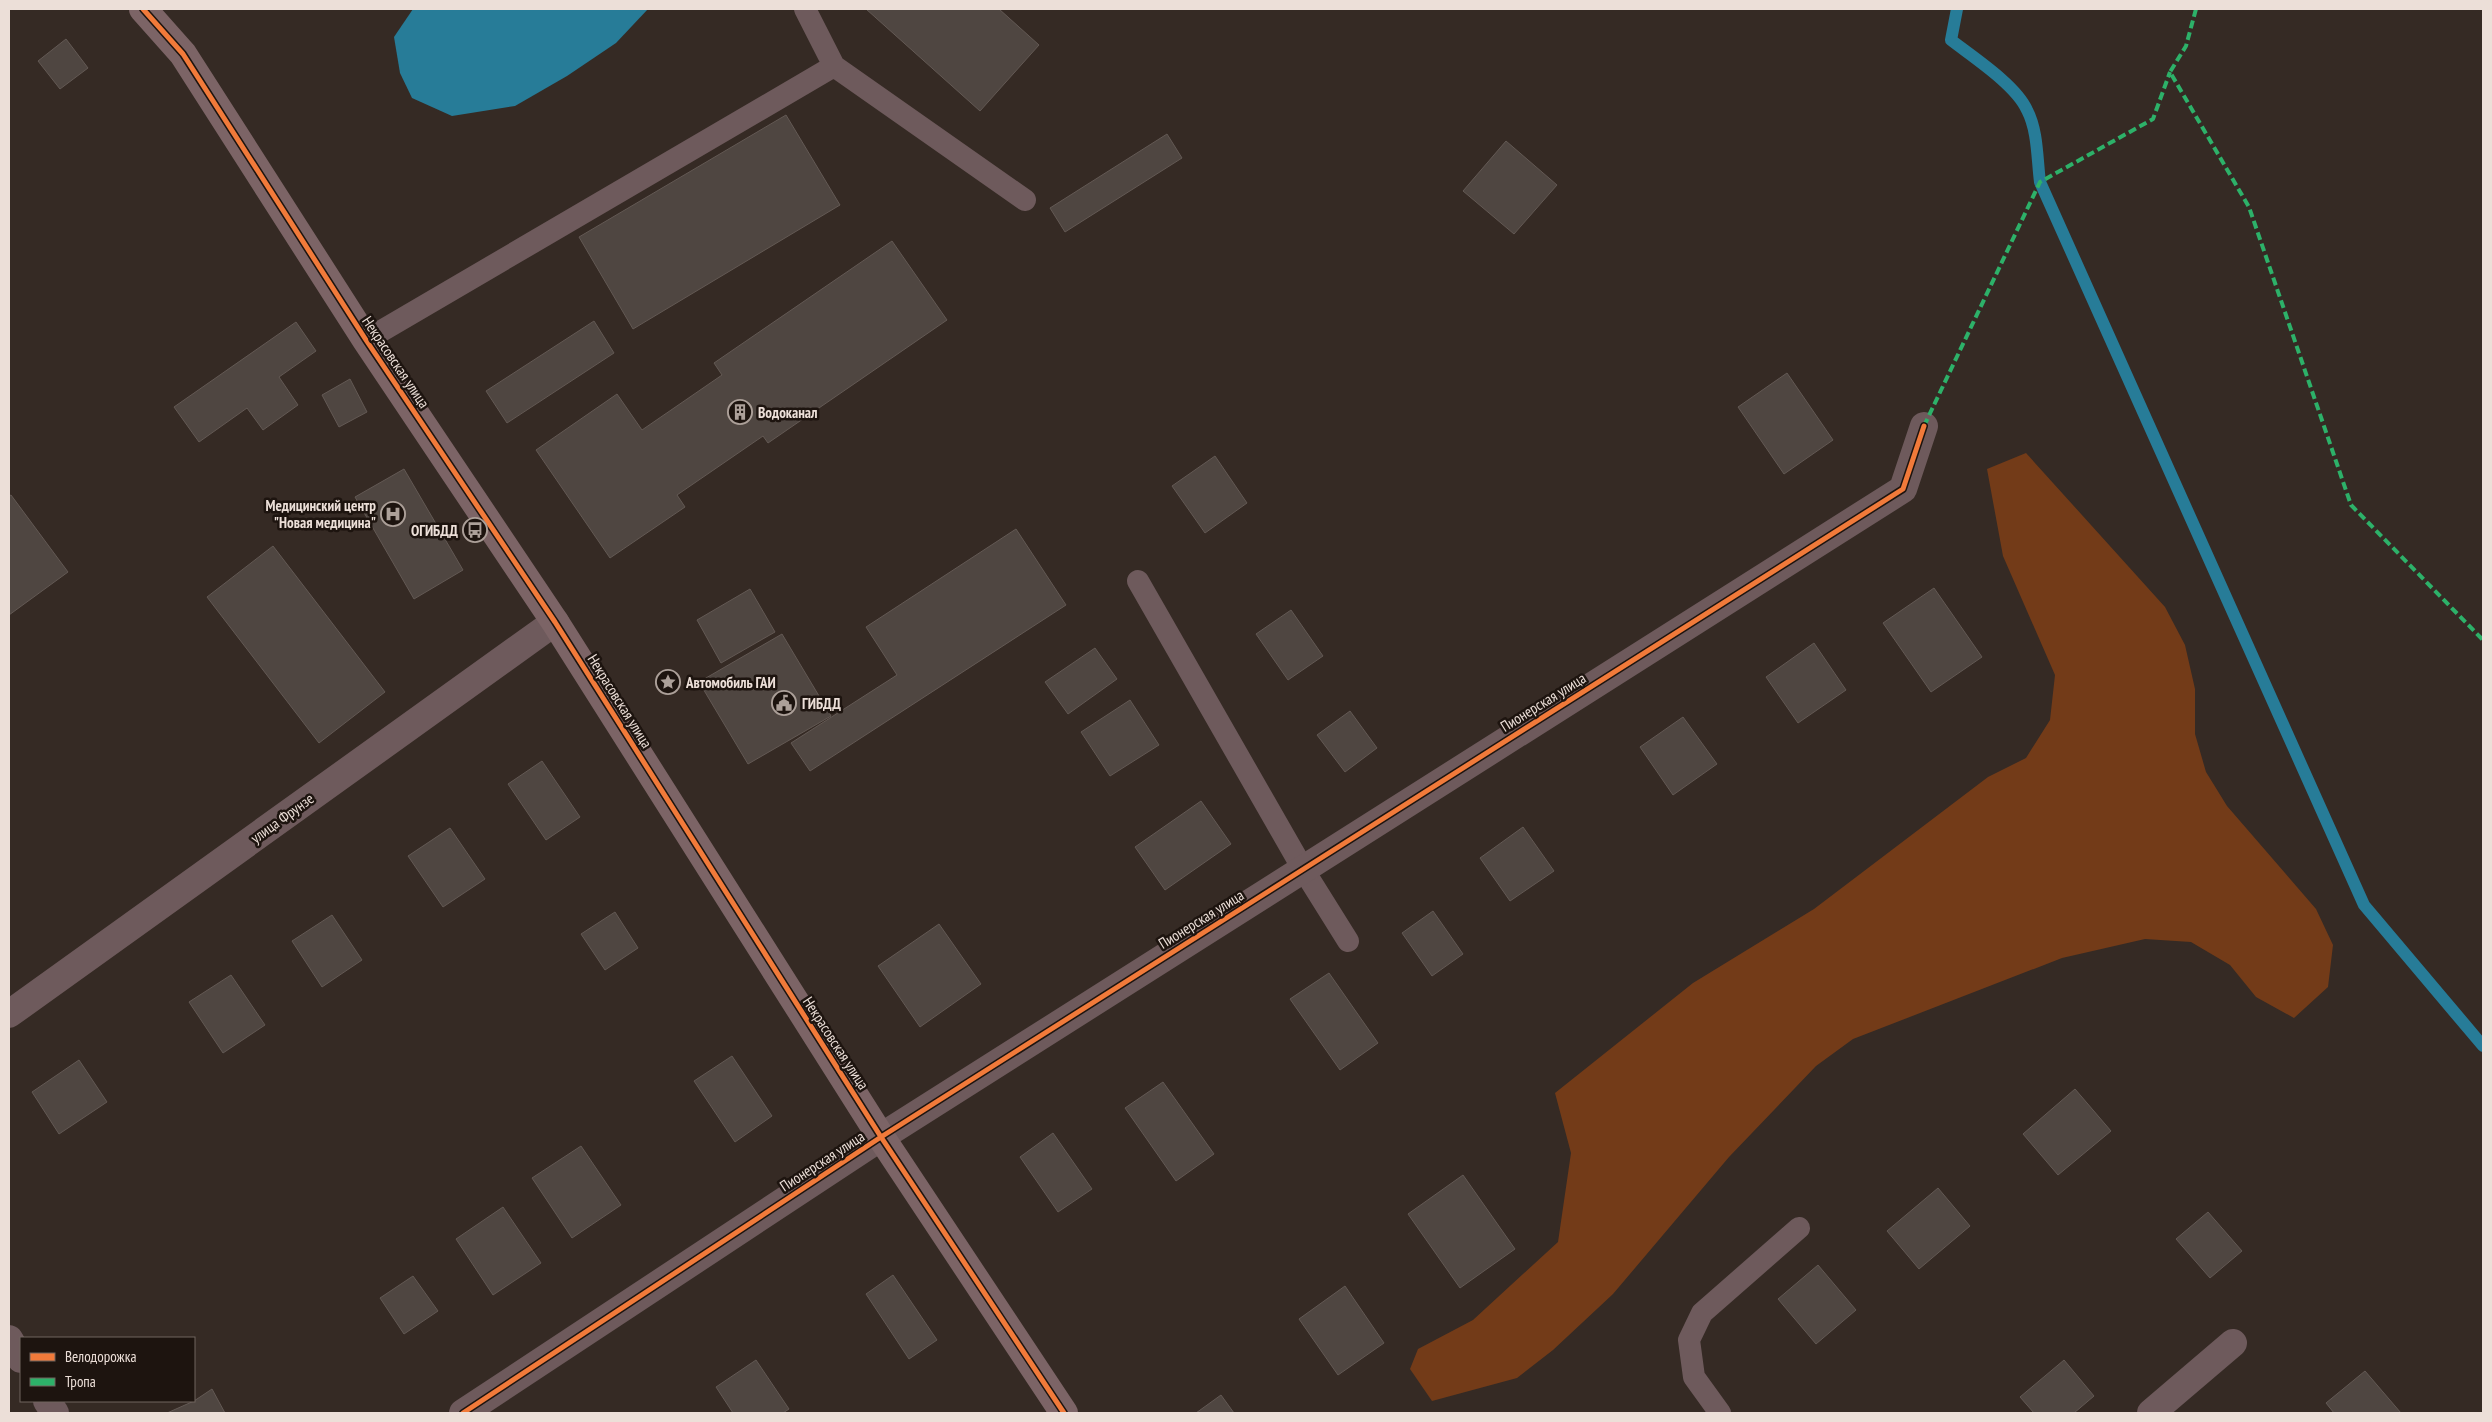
<svg xmlns="http://www.w3.org/2000/svg" width="2492" height="1422" viewBox="0 0 2492 1422" font-family="'PT Sans Narrow',sans-serif">
  <style>
    .green { fill: #733b18 }
    .water { fill: #277c98 }
    .lines { fill: none; stroke-linecap: round; stroke-linejoin: round }
    .stream { stroke: #277c98; stroke-width: 12 }
    .building { fill: #4f4641; stroke: #635954 }
    .lane { stroke: #6e5a5c; stroke-width: 22 }
    .street { stroke: #6e5a5c; stroke-width: 28 }
    .secondary { stroke: #7c6466; stroke-width: 28 }
    .quiet { stroke: #2db169; stroke-width: 4; stroke-dasharray: 8 4; stroke-linecap: butt }
    .cycleway-casing { stroke: #1d140f; stroke-width: 8 }
    .cycleway { stroke: #f17a3a; stroke-width: 5 }
    .labels { text-anchor: middle; dominant-baseline: central; stroke-width: 5; stroke-linejoin: round; paint-order: stroke }
    .street-label { font-size: 15px; fill: #ecdfd8; stroke: #1d140f }
    .poi-label { font-size: 15px; font-weight: bold; fill: #ecdfd8; stroke: #1d140f; text-anchor: start }
  </style>
  <rect width="100%" height="100%" fill="#352a24"/>
  <path class="green" d="M 2026,453 L 2165,607 L 2185,645 L 2195,689 L 2195,734 L 2206,772 L 2227,806 L 2316,909 L 2333,945 L 2328,987 L 2294,1018 L 2256,997 L 2230,965 L 2191,942 L 2145,939 L 2062,958 L 1853,1039 L 1816,1066 L 1729,1157 L 1613,1294 L 1553,1350 L 1517,1378 L 1432,1401 L 1410,1369 L 1418,1349 L 1473,1320 L 1558,1242 L 1571,1153 L 1555,1093 L 1693,983 L 1814,909 L 1988,777 L 2026,758 L 2050,720 L 2055,675 L 2003,556 L 1987,469 Z"/>
  <path class="water" d="M 413,9 L 648,9 L 616,43 L 567,76 L 515,106 L 452,116 L 412,98 L 400,73 L 394,37 Z"/>
  <g class="lines">
    <path class="stream" d="M 1957,9 L 1951,40 C 1973,57 2016,85 2027,110 C 2038,131 2037,159 2040,182 L 2364,905 L 2483,1046"/>
  </g>
  <path class="building" d="M 866,9 L 999,9 L 1039,45 L 980,111 Z
    M 66,39 L 88,68 L 60,89 L 38,61 Z
    M 786,115 L 840,205 L 633,329 L 579,237 Z
    M 1167,134 L 1182,158 L 1065,232 L 1050,208 Z
    M 1506,141 L 1557,185 L 1514,234 L 1463,191 Z
    M 892,241 L 947,320 L 768,443 L 763,436 L 677,495 L 685,507 L 610,558 L 536,450 L 617,394 L 642,430 L 722,375 L 714,363 Z
    M 594,321 L 614,353 L 507,423 L 486,391 Z
    M 296,322 L 316,351 L 279,377 L 298,405 L 263,430 L 247,408 L 199,442 L 174,407 Z
    M 1787,373 L 1833,440 L 1784,474 L 1738,407 Z
    M 350,379 L 367,412 L 339,427 L 322,395 Z
    M 1215,456 L 1247,503 L 1205,533 L 1172,486 Z
    M 404,469 L 463,570 L 414,599 L 355,497 Z
    M 11,495 L 68,572 L 9,615 L 9,496 Z
    M 1016,529 L 1066,605 L 810,771 L 791,743 L 897,675 L 866,627 Z
    M 273,546 L 385,692 L 319,743 L 207,597 Z
    M 1934,588 L 1982,657 L 1931,692 L 1883,623 Z
    M 750,589 L 775,632 L 721,663 L 697,620 Z
    M 1291,610 L 1323,656 L 1288,680 L 1256,634 Z
    M 782,634 L 831,716 L 748,764 L 699,682 Z
    M 1814,643 L 1846,690 L 1798,723 L 1766,677 Z
    M 1095,648 L 1117,679 L 1068,714 L 1045,682 Z
    M 1130,700 L 1159,745 L 1110,776 L 1081,732 Z
    M 1350,711 L 1377,748 L 1345,772 L 1317,735 Z
    M 1683,717 L 1717,764 L 1673,795 L 1640,747 Z
    M 542,761 L 580,817 L 546,840 L 508,784 Z
    M 1201,801 L 1231,844 L 1165,890 L 1135,847 Z
    M 1523,827 L 1554,871 L 1510,901 L 1480,858 Z
    M 450,828 L 485,879 L 443,907 L 408,856 Z
    M 1433,911 L 1463,954 L 1432,976 L 1402,933 Z
    M 615,912 L 638,948 L 605,970 L 581,934 Z
    M 332,915 L 362,960 L 322,987 L 292,941 Z
    M 939,924 L 981,984 L 920,1027 L 878,966 Z
    M 1329,973 L 1378,1043 L 1340,1070 L 1290,999 Z
    M 231,975 L 265,1025 L 223,1053 L 189,1002 Z
    M 732,1056 L 772,1116 L 735,1142 L 694,1081 Z
    M 79,1060 L 107,1102 L 59,1134 L 32,1092 Z
    M 1163,1082 L 1214,1154 L 1176,1181 L 1125,1108 Z
    M 2075,1089 L 2111,1131 L 2058,1175 L 2023,1134 Z
    M 1053,1133 L 1092,1189 L 1058,1212 L 1020,1157 Z
    M 581,1146 L 621,1205 L 572,1238 L 532,1178 Z
    M 1463,1175 L 1515,1249 L 1460,1288 L 1408,1214 Z
    M 1938,1188 L 1970,1226 L 1919,1269 L 1887,1231 Z
    M 503,1207 L 541,1263 L 493,1295 L 456,1239 Z
    M 2208,1212 L 2242,1251 L 2210,1278 L 2176,1239 Z
    M 1818,1265 L 1856,1310 L 1816,1344 L 1778,1299 Z
    M 893,1275 L 937,1340 L 909,1359 L 866,1294 Z
    M 413,1276 L 438,1311 L 404,1334 L 380,1298 Z
    M 1345,1286 L 1384,1343 L 1338,1375 L 1299,1319 Z
    M 756,1360 L 789,1409 L 783,1413 L 733,1413 L 716,1387 Z
    M 2064,1360 L 2094,1396 L 2074,1413 L 2034,1413 L 2020,1397 Z
    M 2365,1371 L 2401,1413 L 2334,1413 L 2326,1403 Z
    M 212,1389 L 225,1413 L 167,1413 L 194,1401 Z
    M 1221,1395 L 1234,1413 L 1196,1413 Z"/>
  <g class="lines">
    <path class="lane" d="M 834,66 L 1025,200
      M 366,340 L 834,66 L 805,9
      M 1138,581 L 1303,869 L 1348,941
      M 1720,1413 L 1694,1377 L 1689,1340 L 1702,1313 L 1799,1228"/>
    <path class="street" d="M 9,1014 L 555,622
      M 9,1339 L 21,1359
      M 47,1401 L 55,1413
      M 463,1413 L 881,1137 L 1903,489 L 1924,426
      M 2151,1413 L 2233,1343"/>
    <path class="secondary" d="M 143,9 L 183,54 L 366,340 L 555,622 L 881,1137 L 1064,1413"/>
    <path class="quiet" d="M 2196,9 L 2186,46 L 2170,72 L 2249,207 L 2351,505 L 2483,640
      M 1924,426 L 2040,182 L 2153,119 L 2170,72"/>
    <defs>
      <path id="cycleway" d="M 143,9 L 183,54 L 366,340 L 555,622 L 881,1137 L 1064,1413
        M 463,1413 L 881,1137 L 1903,489 L 1924,426"/>
    </defs>
    <use href="#cycleway" class="cycleway-casing"/>
    <use href="#cycleway" class="cycleway"/>
  </g>
  <defs>
    <symbol id="building-ring" viewBox="-11 -11 22 22"><circle r="9.5" fill="#1d140f" stroke="#aca099" stroke-width="1.5"/><path d="M-4-6H4V6H1V3H-1V6H-4ZM-2.5-4.3h1.7v1.8h-1.7ZM.8-4.3h1.7v1.8H.8ZM-2.5-1h1.7V.8h-1.7ZM.8-1h1.7V.8H.8Z" fill="#aca099"/></symbol>
    <symbol id="hospital-ring" viewBox="-11 -11 22 22"><circle r="9.5" fill="#1d140f" stroke="#aca099" stroke-width="1.5"/><path d="M-5-5h3v3.5h4V-5h3V5h-3V1.5h-4V5h-3Z" fill="#aca099"/></symbol>
    <symbol id="bus-ring" viewBox="-11 -11 22 22"><circle r="9.5" fill="#1d140f" stroke="#aca099" stroke-width="1.5"/><path d="M-5-6H5V4H4V6H2V4H-2V6H-4V4H-5ZM-3.5-4V0h7V-4ZM-3.5 1.2v1.5H-2V1.2ZM2 1.2v1.5H3.5V1.2Z" fill="#aca099"/></symbol>
    <symbol id="sight-ring" viewBox="-11 -11 22 22"><circle r="9.5" fill="#1d140f" stroke="#aca099" stroke-width="1.5"/><path d="M0-6L1.8-2.2L6-1.7L2.9 1.2L3.7 5.4L0 3.3L-3.7 5.4L-2.9 1.2L-6-1.7L-1.8-2.2Z" fill="#aca099"/></symbol>
    <symbol id="civic-ring" viewBox="-11 -11 22 22"><circle r="9.5" fill="#1d140f" stroke="#aca099" stroke-width="1.5"/><path d="M-.6-6.5H3V-4.5H.6V-3L4-1V1h2V6H-6V1h2V-1L-.6-3ZM-1.2 2.5V6h2.4V2.5Z" fill="#aca099"/></symbol>
  </defs>
  <g fill-rule="evenodd">
    <use href="#building-ring" x="726" y="398" width="28" height="28"/>
    <use href="#hospital-ring" x="379" y="500" width="28" height="28"/>
    <use href="#bus-ring" x="461" y="516" width="28" height="28"/>
    <use href="#sight-ring" x="654" y="668" width="28" height="28"/>
    <use href="#civic-ring" x="770" y="689" width="28" height="28"/>
  </g>
  <g class="labels">
    <g class="street-label">
      <text transform="translate(396 362) rotate(56)">Некрасовская улица</text>
      <text transform="translate(620 701) rotate(58)">Некрасовская улица</text>
      <text transform="translate(1543 702) rotate(-32)">Пионерская улица</text>
      <text transform="translate(282 818) rotate(-36)">улица Фрунзе</text>
      <text transform="translate(1201 919) rotate(-32)">Пионерская улица</text>
      <text transform="translate(836 1043) rotate(57)">Некрасовская улица</text>
      <text transform="translate(822 1161) rotate(-33)">Пионерская улица</text>
    </g>
    <g class="poi-label">
      <text x="758" y="412">Водоканал</text>
      <text x="376" y="505" text-anchor="end">Медицинский центр<tspan x="376" dy="17">"Новая медицина"</tspan></text>
      <text x="458" y="530" text-anchor="end">ОГИБДД</text>
      <text x="686" y="682">Автомобиль ГАИ</text>
      <text x="802" y="703">ГИБДД</text>
    </g>
  </g>
  <rect width="2492" height="1422" fill="none" stroke="#ecdfd8" stroke-width="20"/>
  <rect x="20" y="1337" width="175" height="65" fill="#1d140f" stroke="#70655f"/>
  <rect x="30" y="1353" width="25" height="8" fill="#f17a3a" stroke="#70655f"/>
  <text x="65" y="1362" font-size="15" fill="#ecdfd8">Велодорожка</text>
  <rect x="30" y="1378" width="25" height="8" fill="#2db169" stroke="#70655f"/>
  <text x="65" y="1387" font-size="15" fill="#ecdfd8">Тропа</text>
</svg>
